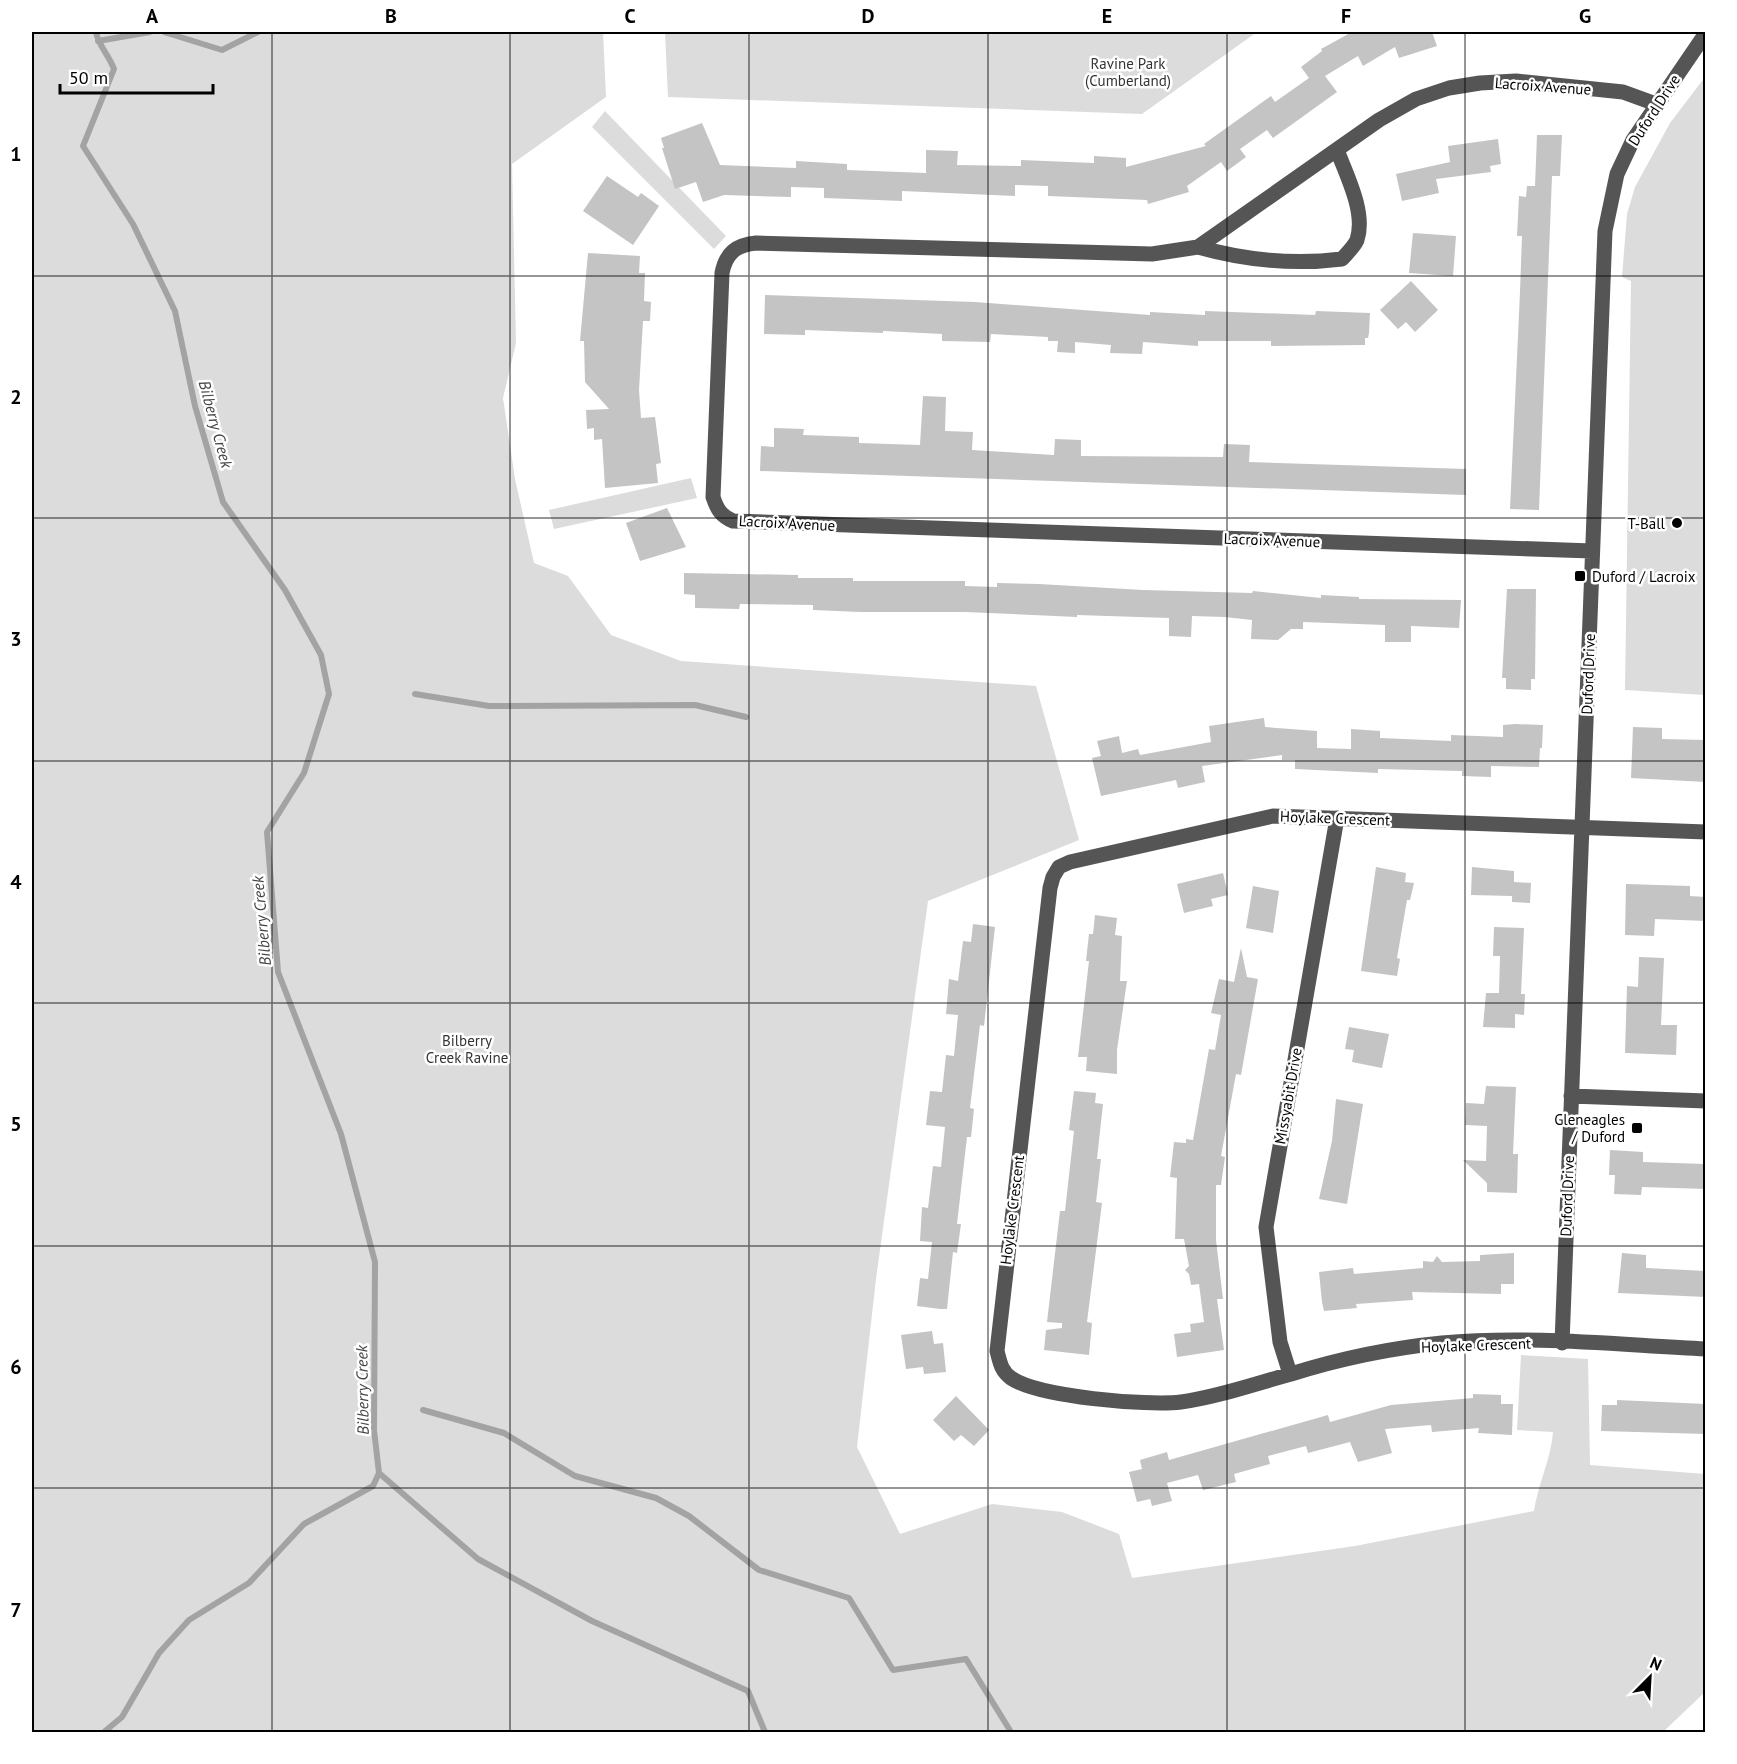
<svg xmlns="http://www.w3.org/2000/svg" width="1737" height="1764" viewBox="0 0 1737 1764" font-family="'PT Sans',sans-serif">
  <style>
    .green { fill: #dcdcdc }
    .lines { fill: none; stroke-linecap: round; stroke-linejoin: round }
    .stream { stroke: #a3a3a3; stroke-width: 6 }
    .building { fill: #c4c4c4 }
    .minor { stroke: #555; stroke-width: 15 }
    .grid { fill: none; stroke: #000; stroke-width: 1.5; stroke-opacity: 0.55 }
    .poi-dot { fill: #000; stroke: #fff; stroke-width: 2 }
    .labels { text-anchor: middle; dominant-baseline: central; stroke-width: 5; stroke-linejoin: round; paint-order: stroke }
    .park-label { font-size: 15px; fill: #333; stroke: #fff }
    .street-label { font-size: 15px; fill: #000; stroke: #fff }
    .poi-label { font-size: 15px; fill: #000; stroke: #fff; text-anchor: end }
    .water-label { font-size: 16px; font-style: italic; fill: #444; stroke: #fff }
    .neatline { fill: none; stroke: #000; stroke-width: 2 }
    .grid-label { font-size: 20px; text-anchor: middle; font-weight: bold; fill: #000 }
  </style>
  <rect width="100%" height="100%" fill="#fff"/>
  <path class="green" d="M 32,32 L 603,32 L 606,97 L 512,164 L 516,343 L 503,398 L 515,479 L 534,563 L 568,576 L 611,635 L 681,661 L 1036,686 L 1079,840 L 928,901 L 876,1279 L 857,1447 L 900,1534 L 992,1504 L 1062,1512 L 1119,1534 L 1132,1578 L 1355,1546 L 1534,1511 C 1538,1484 1551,1459 1553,1432 L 1517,1430 L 1521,1355 L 1588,1359 L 1590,1465 L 1705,1474 L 1705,1692 L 1663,1732 L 32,1732 Z
    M 665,32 L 1257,32 L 1142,114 L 668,97 Z
    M 1705,77 L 1705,695 L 1625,690 L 1631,281 L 1622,277 L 1627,214 L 1635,187 L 1670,123 Z
    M 605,111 L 726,236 L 714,249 L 592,127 Z
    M 691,478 L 697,498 L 554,529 L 549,510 Z"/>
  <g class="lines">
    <path class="stream" d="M 96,32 C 98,45 109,55 114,69 L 83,146 L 133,224 L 175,311 L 195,406 L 223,502 L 285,590 L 321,655 L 329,694 L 304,773 L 267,832 L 278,972 L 341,1134 L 375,1262 L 374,1430 L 379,1473 L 478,1559 L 592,1621 L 748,1691 L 765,1732
      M 164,32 L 222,50 L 258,32
      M 98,41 L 150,32
      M 415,694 L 489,706 L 695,705 L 746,717
      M 423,1410 L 504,1433 L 575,1476 L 656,1498 L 689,1516 L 759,1570 L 849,1598 L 893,1670 L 966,1659 L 1011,1732
      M 104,1732 L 122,1717 L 159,1653 L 189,1620 L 249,1583 L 304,1524 L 373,1486 L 379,1473"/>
  </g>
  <path class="building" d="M 1352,32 L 1432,32 L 1437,46 L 1399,58 L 1395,47 L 1363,66 L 1358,56 L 1325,76 L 1337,92 L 1273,138 L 1267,130 L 1240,149 L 1246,157 L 1227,171 L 1221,162 L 1187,186 L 1189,192 L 1148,204 L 1147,200 L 1048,196 L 1048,186 L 1015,185 L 1015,196 L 902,191 L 902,201 L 851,199 L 824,198 L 824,188 L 791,187 L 791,197 L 724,195 L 703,202 L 696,182 L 675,189 L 662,148 L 664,148 L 661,138 L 702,123 L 720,165 L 796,168 L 796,161 L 847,164 L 847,170 L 926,173 L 926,150 L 958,151 L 957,165 L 1021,166 L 1021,160 L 1094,163 L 1094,156 L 1126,158 L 1126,167 L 1206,146 L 1204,144 L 1271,96 L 1275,102 L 1309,78 L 1301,67 L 1322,51 L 1321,49 Z
    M 1537,135 L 1562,135 L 1560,176 L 1552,176 L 1539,510 L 1510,509 L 1520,292 L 1522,236 L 1517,236 L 1519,196 L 1526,197 L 1527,186 L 1535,186 Z
    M 1498,139 L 1501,164 L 1490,166 L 1491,172 L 1436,179 L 1439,193 L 1402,201 L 1396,174 L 1450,162 L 1448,146 Z
    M 607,176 L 638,197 L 641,193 L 659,206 L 633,245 L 583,211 Z
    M 1413,233 L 1456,236 L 1453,276 L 1409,273 Z
    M 588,253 L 640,256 L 639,273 L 645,273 L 644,301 L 651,302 L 650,321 L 643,321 L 639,390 L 641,418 L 655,417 L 661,463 L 656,464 L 658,483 L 605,488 L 602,439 L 594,440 L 594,428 L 587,429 L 586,410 L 609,409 L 585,382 L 584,341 L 580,341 Z
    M 1411,281 L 1438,310 L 1415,332 L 1406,322 L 1398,329 L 1380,310 Z
    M 765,295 L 975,302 L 1150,315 L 1150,312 L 1205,315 L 1205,311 L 1315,315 L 1316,311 L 1370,313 L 1369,333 L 1368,338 L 1365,338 L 1365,345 L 1271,346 L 1271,341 L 1198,341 L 1198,346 L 1143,342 L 1142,354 L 1110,353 L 1111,345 L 1075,342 L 1075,353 L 1057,352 L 1058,341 L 1048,341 L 1048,337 L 991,334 L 990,342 L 942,341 L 942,334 L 883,331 L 883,333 L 805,330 L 805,335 L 764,334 Z
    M 923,396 L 946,397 L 945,431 L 973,432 L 972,450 L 1054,455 L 1055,439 L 1081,440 L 1081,456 L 1223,457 L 1224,444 L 1250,445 L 1249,462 L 1466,469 L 1466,495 L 760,471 L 761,446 L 774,447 L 774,428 L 804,429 L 803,435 L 859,437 L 859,443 L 920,445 Z
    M 667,508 L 686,547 L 640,561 L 626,523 Z
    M 684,573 L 798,575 L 798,578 L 853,578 L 853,581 L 965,581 L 965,586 L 997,587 L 997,583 L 1039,584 L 1143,590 L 1252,593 L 1253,591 L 1321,598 L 1321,595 L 1359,597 L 1359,599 L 1461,600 L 1459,628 L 1411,626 L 1411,642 L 1385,642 L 1385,625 L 1303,622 L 1303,629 L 1291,629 L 1278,640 L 1251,639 L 1252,620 L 1225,617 L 1192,616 L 1191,637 L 1169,636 L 1169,618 L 1077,615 L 1077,617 L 965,612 L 860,612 L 813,610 L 813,605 L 740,604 L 739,609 L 695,608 L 695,595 L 684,594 Z
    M 1507,589 L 1536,589 L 1535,679 L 1531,679 L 1531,690 L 1506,689 L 1506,678 L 1502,678 Z
    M 1264,718 L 1265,727 L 1317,731 L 1317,748 L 1351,749 L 1351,729 L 1380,731 L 1380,738 L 1451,741 L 1451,735 L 1503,737 L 1503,725 L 1515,724 L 1543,725 L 1542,748 L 1540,748 L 1539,767 L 1491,766 L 1491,777 L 1462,776 L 1462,771 L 1378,769 L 1378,773 L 1295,769 L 1295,760 L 1282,760 L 1282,755 L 1202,766 L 1205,782 L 1178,788 L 1176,780 L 1101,796 L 1092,758 L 1101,756 L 1097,741 L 1119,736 L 1122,753 L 1138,749 L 1140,755 L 1211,742 L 1209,726 Z
    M 1633,727 L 1662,728 L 1662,739 L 1706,740 L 1706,782 L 1631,778 Z
    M 1376,867 L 1406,873 L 1405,882 L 1414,883 L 1410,900 L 1407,900 L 1397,958 L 1400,959 L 1397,976 L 1361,971 Z
    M 1472,867 L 1514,871 L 1514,882 L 1531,883 L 1530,903 L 1512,902 L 1512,896 L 1471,895 Z
    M 1223,873 L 1228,895 L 1211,899 L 1213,906 L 1184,913 L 1177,884 Z
    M 1626,884 L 1690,886 L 1690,896 L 1706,897 L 1706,921 L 1655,919 L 1654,936 L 1625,935 Z
    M 1253,886 L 1279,891 L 1273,933 L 1246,928 Z
    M 1095,915 L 1117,918 L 1115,935 L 1122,936 L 1120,981 L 1127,981 L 1117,1050 L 1117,1074 L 1086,1071 L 1087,1057 L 1078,1057 L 1089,961 L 1086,961 L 1089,934 L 1093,934 Z
    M 973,924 L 995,927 L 984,1026 L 980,1025 L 970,1108 L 974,1109 L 971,1137 L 967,1137 L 957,1224 L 961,1224 L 957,1253 L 953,1252 L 947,1309 L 940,1309 L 917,1306 L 920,1278 L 928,1279 L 932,1242 L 920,1241 L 922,1207 L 928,1208 L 933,1166 L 941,1167 L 945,1127 L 926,1125 L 930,1091 L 942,1092 L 946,1055 L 954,1056 L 958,1015 L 946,1014 L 949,979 L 958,981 L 963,941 L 971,942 Z
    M 1494,927 L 1524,928 L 1521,994 L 1525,994 L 1524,1015 L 1515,1014 L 1515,1028 L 1483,1027 L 1486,993 L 1499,993 L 1500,956 L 1493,956 Z
    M 1241,948 L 1247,977 L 1258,979 L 1241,1075 L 1236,1074 L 1221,1156 L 1225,1157 L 1221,1185 L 1216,1185 L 1216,1240 L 1223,1299 L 1217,1299 L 1224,1350 L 1177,1357 L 1174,1334 L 1191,1332 L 1190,1324 L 1204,1322 L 1199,1284 L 1191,1285 L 1189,1274 L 1185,1270 L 1189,1266 L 1184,1239 L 1175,1239 L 1177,1178 L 1170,1177 L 1174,1142 L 1186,1143 L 1186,1139 L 1193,1140 L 1209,1049 L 1215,1050 L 1221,1015 L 1211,1013 L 1219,979 L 1234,982 Z
    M 1639,957 L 1664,958 L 1661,1025 L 1677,1025 L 1676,1055 L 1625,1053 L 1627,986 L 1638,987 Z
    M 1349,1027 L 1389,1034 L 1382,1068 L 1352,1062 L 1354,1050 L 1345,1049 Z
    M 1486,1086 L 1516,1087 L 1513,1154 L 1518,1154 L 1517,1193 L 1487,1192 L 1487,1183 L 1463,1160 L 1486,1161 L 1487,1126 L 1465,1125 L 1466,1103 L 1484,1104 Z
    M 1074,1091 L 1096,1093 L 1095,1103 L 1103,1104 L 1097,1159 L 1101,1159 L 1096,1202 L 1102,1203 L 1087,1322 L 1092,1323 L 1089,1355 L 1044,1350 L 1046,1330 L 1062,1328 L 1062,1323 L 1047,1322 L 1060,1211 L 1065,1211 L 1074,1131 L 1069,1130 Z
    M 1336,1099 L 1363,1104 L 1347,1204 L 1319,1199 L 1332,1141 Z
    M 1610,1150 L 1643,1152 L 1643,1162 L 1706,1164 L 1706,1189 L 1642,1187 L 1641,1195 L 1614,1194 L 1615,1175 L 1609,1175 Z
    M 1514,1253 L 1514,1284 L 1501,1284 L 1501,1294 L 1412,1292 L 1413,1300 L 1356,1304 L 1357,1308 L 1324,1311 L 1322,1302 L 1319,1272 L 1353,1268 L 1354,1274 L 1423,1268 L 1423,1261 L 1433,1262 L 1437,1256 L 1442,1262 L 1480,1261 L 1480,1255 Z
    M 1622,1253 L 1646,1255 L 1646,1268 L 1706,1271 L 1706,1297 L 1618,1293 Z
    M 932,1331 L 934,1344 L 943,1343 L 946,1372 L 924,1374 L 923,1367 L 906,1369 L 901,1335 Z
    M 1473,1394 L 1501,1395 L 1501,1404 L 1513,1404 L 1512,1435 L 1478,1433 L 1479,1428 L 1432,1432 L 1431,1425 L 1385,1429 L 1392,1453 L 1358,1462 L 1350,1442 L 1308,1453 L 1306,1446 L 1268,1456 L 1270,1464 L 1234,1474 L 1236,1482 L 1203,1490 L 1198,1475 L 1167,1483 L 1172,1501 L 1152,1506 L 1150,1499 L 1137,1502 L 1129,1472 L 1142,1469 L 1140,1460 L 1167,1452 L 1169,1460 L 1328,1415 L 1330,1422 L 1391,1405 L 1473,1398 Z
    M 956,1396 L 989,1430 L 974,1446 L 961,1435 L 954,1441 L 933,1420 Z
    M 1617,1400 L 1706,1404 L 1706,1434 L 1601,1431 L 1602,1405 L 1617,1405 Z"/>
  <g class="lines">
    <path class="minor" d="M 1198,247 C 1244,260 1294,265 1342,259 C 1347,253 1354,247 1357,240 C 1366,213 1347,176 1337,150
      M 1592,551 L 733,521 C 721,516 717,509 713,497 L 722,273 C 726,253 736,245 756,243 L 1152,254 L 1198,247 L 1379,120 L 1416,99 L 1449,88 L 1480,83 L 1516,81 L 1623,92 L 1656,104
      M 1706,832 L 1273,816 L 1070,862 L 1059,867 L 1053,877 L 1050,888 L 997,1351 C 1000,1362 1001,1371 1011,1378 C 1038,1397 1147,1406 1181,1402 C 1218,1397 1254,1384 1291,1374 C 1339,1359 1391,1348 1442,1343 C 1529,1335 1619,1345 1706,1349
      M 1571,1096 L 1706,1101
      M 1562,1343 L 1605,231 L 1617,174 L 1633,140 L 1706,33
      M 1290,1374 L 1280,1342 L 1266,1227 L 1337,818"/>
  </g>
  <path class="grid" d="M 272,32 L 272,1732M 510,32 L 510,1732M 749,32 L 749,1732M 988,32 L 988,1732M 1227,32 L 1227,1732M 1465,32 L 1465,1732M 32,276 L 1706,276M 32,518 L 1706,518M 32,761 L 1706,761M 32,1003 L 1706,1003M 32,1246 L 1706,1246M 32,1488 L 1706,1488"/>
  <g class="poi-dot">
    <circle cx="1677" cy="523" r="6"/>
    <rect x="1574" y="570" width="12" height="12" rx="3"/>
    <rect x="1631" y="1122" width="12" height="12" rx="3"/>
  </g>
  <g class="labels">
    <g class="park-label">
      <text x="1128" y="63">Ravine Park<tspan x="1128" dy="17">(Cumberland)</tspan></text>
      <text x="467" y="1040">Bilberry<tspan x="467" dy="17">Creek Ravine</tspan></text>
    </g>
    <g class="street-label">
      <text transform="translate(1543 86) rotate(4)">Lacroix Avenue</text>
      <text transform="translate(1654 110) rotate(-57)">Duford Drive</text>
      <text transform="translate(787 523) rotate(3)">Lacroix Avenue</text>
      <text transform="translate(1272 540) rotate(2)">Lacroix Avenue</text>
      <text transform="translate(1588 674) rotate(-88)">Duford Drive</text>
      <text transform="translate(1335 818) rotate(2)">Hoylake Crescent</text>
      <text transform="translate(1288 1096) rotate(-80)">Missyabit Drive</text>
      <text transform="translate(1567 1196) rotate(-88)">Duford Drive</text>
      <text transform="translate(1012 1210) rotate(-83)">Hoylake Crescent</text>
      <text transform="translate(1476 1345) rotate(-2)">Hoylake Crescent</text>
    </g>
    <g class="poi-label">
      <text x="1665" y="523">T-Ball</text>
      <text x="1592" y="576" text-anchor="start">Duford / Lacroix</text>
      <text x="1625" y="1119">Gleneagles<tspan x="1625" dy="17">/ Duford</tspan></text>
    </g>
    <g class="water-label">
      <text transform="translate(216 424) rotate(75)">Bilberry Creek</text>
      <text transform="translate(261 921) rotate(-95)">Bilberry Creek</text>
      <text transform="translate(362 1390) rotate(-91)">Bilberry Creek</text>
    </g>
  </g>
  <rect width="1737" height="1764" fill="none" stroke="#ffffff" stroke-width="66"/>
  <g transform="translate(1650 1677) rotate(24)" stroke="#ffffff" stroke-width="4.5" paint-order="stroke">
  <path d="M0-4.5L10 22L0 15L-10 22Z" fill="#000000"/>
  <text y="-9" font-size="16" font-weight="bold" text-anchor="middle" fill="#000000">N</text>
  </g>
  <path d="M60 84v9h153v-9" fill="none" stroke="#000000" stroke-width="3"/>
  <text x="69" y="84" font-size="18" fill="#000000" stroke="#ffffff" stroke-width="4.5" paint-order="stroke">50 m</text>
  <rect x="33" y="33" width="1671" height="1698" class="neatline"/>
  <g class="grid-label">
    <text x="152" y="23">A</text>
    <text x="391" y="23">B</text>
    <text x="630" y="23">C</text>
    <text x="868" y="23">D</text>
    <text x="1107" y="23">E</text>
    <text x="1346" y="23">F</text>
    <text x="1585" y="23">G</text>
    <text x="16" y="161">1</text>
    <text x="16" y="404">2</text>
    <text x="16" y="646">3</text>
    <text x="16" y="889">4</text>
    <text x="16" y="1131">5</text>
    <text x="16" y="1374">6</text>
    <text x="16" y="1617">7</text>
  </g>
</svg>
